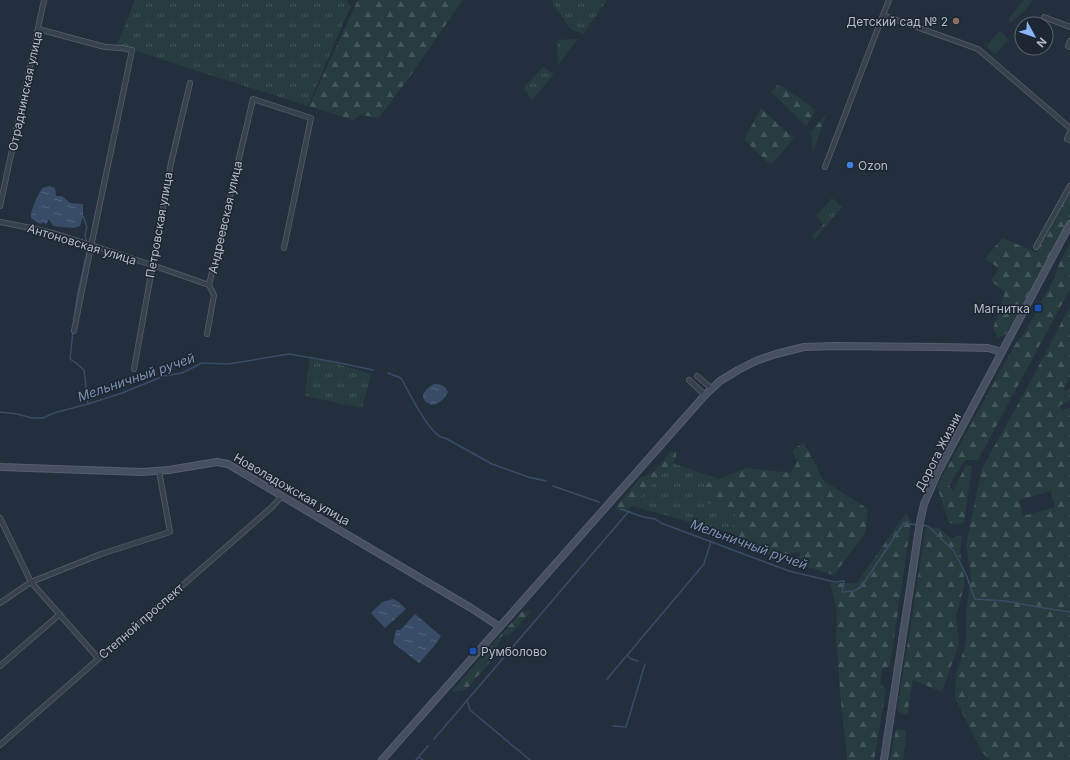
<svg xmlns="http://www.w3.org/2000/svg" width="1070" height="760" viewBox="0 0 1070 760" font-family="Inter,sans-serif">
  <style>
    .grass { fill: url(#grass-tufts) }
    .forest { fill: url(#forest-firs); fill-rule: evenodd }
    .garden { fill: #263c3f }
    .water { fill: url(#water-ripples) }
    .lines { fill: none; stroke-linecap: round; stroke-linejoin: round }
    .stream { stroke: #394c67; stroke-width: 1.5 }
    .street-casing { stroke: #565f6c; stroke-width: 6 }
    .secondary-casing { stroke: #565f6c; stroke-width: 8 }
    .street { stroke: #38414e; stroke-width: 4.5 }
    .secondary { stroke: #465061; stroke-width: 6 }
    .education-dot { fill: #8d6e63; stroke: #1d2633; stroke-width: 1.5 }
    .shop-dot { fill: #3f7fe0; stroke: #1d2633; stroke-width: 1.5 }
    .transit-dot { fill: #1a4fb4; stroke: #1d2633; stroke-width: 1.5 }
    .labels { text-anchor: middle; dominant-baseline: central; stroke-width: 3; stroke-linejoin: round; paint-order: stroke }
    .poi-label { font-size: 12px; fill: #b4bcc9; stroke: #1d2633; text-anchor: end }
    .street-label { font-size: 12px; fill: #b4bcc9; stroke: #1d2633 }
    .water-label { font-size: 13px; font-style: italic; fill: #7c92b1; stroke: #1d2633 }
  </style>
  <defs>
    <pattern id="grass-tufts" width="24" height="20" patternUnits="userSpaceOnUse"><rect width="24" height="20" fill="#263c3f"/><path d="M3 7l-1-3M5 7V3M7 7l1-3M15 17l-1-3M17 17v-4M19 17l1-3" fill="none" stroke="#435659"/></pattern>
    <pattern id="forest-firs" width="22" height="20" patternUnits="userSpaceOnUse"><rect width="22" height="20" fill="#263c3f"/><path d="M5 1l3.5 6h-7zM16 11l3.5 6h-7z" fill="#435659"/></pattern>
    <pattern id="water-ripples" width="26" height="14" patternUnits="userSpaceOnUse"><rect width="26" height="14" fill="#394c67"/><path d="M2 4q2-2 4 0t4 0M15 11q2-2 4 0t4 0" fill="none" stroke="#53647b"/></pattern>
  </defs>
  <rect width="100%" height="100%" fill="#242f3e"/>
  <path class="grass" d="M 135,0 L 347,0 L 351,7 L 344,21 L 308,106 L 117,45 Z
    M 551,0 L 607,0 L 583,34 L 570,29 Z
    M 1024,0 L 1032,0 C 1028,9 1019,16 1011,22 L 1010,22 L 1009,18 Z
    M 578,39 L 558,65 L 557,40 Z
    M 543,67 L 554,74 L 532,100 L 524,88 Z
    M 832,198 L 842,207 L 815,239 L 812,237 L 824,223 L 816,216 Z
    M 310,356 L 371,374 L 362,408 L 305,396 Z
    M 672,463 L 719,479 L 705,484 L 736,513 L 731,533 L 632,506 Z"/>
  <path class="forest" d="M 358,0 L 463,0 L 410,76 L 379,118 L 361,115 L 353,120 L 309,106 Z
    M 779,84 L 816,110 L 806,126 L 771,92 Z
    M 761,108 L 794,138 L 771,165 L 744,140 Z
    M 827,113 L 813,151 L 811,132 Z
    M 1070,192 L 1070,218 L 1006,334 L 998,338 L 993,329 L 1005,292 L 991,281 L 999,268 L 985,259 L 1002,238 L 1036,252 Z
    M 1070,244 L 1070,289 L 978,460 L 965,460 L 949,485 L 953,491 L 966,465 L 972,467 L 964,523 L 956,524 L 949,523 L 937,486 L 1014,346 L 1025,332 L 1054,279 L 1059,264 Z
    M 1070,306 L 1070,377 L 1063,391 L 1070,389 L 1070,400 L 1059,406 L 1063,410 L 1070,408 L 1070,760 L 990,760 L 982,752 L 955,698 L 956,674 L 966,643 L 966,613 L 971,575 L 966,545 L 982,468 L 1026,390 ZM 1051,491 L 1055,507 L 1023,516 L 1019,500 Z
    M 804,443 L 824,481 L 868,509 L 865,533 L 834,575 L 795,563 L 801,552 L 774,557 L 731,533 L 736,513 L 703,501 L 705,484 L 747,468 L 791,473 L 797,462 L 792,450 Z
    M 671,452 L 676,452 L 676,458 L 632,506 L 621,512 L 615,508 L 640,478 L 653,473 Z
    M 906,513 L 911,522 L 890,666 L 882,669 L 880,683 L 886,690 L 874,760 L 847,760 L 847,756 L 841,702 L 836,638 L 837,611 L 830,583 L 857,583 Z
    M 926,527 L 940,528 L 951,539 L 956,536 L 962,537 L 960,551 L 965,583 L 956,616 L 959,643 L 942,692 L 913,680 L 907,715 L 897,711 Z
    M 531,611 L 509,636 L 504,635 L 501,637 L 501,640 L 495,649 L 497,651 L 493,658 L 466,690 L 453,692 L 452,691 L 521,612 Z
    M 896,729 L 906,731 L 903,760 L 890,760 Z"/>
  <path class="garden" d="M 998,32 L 1001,32 C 1004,34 1007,36 1008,40 L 997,53 L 994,53 L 988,48 L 987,45 Z"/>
  <path class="water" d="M 49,186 L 55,188 L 56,196 L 62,196 L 70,203 L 83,204 L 83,216 L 80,226 L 74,228 L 53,226 L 49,219 L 46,225 L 44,223 L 42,223 L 41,224 L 38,223 L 31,218 C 31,207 37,198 42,188 Z
    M 434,384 C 441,384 445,385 448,392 C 444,400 440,403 432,405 C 417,399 423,390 434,384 Z
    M 393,599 L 399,602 L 406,609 L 385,628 L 371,613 L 382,602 Z
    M 415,614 L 441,636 L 435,645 L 419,663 L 393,643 L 396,630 L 400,630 L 407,623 Z"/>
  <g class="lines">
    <path class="stream" d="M 83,216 L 87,227 L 85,235 L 86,240
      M 74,321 L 77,297 L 88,248
      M 73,331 L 70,359 L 76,363 L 84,370 L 88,404
      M 388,373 L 401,378 C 409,392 427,430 441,437 C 443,438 445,438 447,439 L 492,464 L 528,477 L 546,481
      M 0,412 L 17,414 L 32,418 L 43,418 L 54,413 L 88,404 L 122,393 L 164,376 L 182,373 L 202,363 L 228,364 L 289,354 L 335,362 L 373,370
      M 553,486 L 599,502
      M 621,509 L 643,517 L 655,519 L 661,523 L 789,571 L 835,582 L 844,581 L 842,592 L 854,591 L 861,587 L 904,523 L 917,525
      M 921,525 L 928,526 L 953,550 L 965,572 L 975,599 L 1005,601 L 1044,608 L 1070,612
      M 627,655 L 631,659 L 638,661
      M 607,679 L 704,564 L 711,541
      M 467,700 L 470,710 L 530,760
      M 613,726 L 626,727 L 645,664
      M 434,739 L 629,511
      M 419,757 L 423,760
      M 416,760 L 428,746"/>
    <defs>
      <path id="street" d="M 883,15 L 889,0
        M 1044,17 L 1070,27
        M 38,29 L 105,47 L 121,48 L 132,50 C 113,144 92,237 74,331
        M 1070,41 L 1068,46 L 1070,47
        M 1070,132 L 1067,139 L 1070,140
        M 825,167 L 883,15 L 978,49 L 1070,128
        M 0,206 L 44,0
        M 0,222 L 36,229 L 63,236 L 152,265 L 209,285
        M 1036,247 L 1070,186
        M 207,334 L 214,295 L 209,285 L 253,99 L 311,118 L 284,248
        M 134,369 L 171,163 L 190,83
        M 697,376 L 711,388
        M 689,380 L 705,395
        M 0,518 L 31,582 L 98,658
        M 0,603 L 31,582 L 101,554 L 170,532 L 159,471
        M 0,666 L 60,614
        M 0,745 L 272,507 L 282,496"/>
      <path id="secondary" d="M 0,467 L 142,472 L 169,470 L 217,462 L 228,464 L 471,608 L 500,627
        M 382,760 L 705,395 L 720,381 L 738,370 L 758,360 L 776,354 L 804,347 L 833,346 L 940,347 L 988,348 L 1002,352
        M 884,760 L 920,522 L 924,504 L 938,472 L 1070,224"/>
    </defs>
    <use href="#street" class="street-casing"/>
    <use href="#secondary" class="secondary-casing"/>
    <use href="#street" class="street"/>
    <use href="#secondary" class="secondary"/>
  </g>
  <circle class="education-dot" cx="956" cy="21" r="4"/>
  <circle class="shop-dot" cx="850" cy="165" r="4"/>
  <g class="transit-dot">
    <rect x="1034" y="304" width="8" height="8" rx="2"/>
    <rect x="469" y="647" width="8" height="8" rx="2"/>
  </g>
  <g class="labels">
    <g class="poi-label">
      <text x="948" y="21">Детский сад № 2</text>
      <text x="858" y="165" text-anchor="start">Ozon</text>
      <text x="1030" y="308">Магнитка</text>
      <text x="481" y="651" text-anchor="start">Румболово</text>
    </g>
    <g class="street-label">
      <text transform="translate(25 91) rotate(-78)">Отраднинская улица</text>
      <text transform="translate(225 217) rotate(-77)">Андреевская улица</text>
      <text transform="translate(159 225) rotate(-80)">Петровская улица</text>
      <text transform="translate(82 244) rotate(17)">Антоновская улица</text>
      <text transform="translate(938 452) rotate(-63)">Дорога Жизни</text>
      <text transform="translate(292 489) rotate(30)">Новоладожская улица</text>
      <text transform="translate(141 621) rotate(-41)">Степной проспект</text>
    </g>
    <g class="water-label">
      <text transform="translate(136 377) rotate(-19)">Мельничный ручей</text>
      <text transform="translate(749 544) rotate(20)">Мельничный ручей</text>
    </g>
  </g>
  <g transform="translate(1034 36) rotate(130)"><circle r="19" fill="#1d2633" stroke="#59626f"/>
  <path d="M0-3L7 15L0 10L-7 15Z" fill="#8ab4f8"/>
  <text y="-6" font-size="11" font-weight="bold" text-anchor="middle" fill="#b4bcc9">N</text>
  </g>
</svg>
